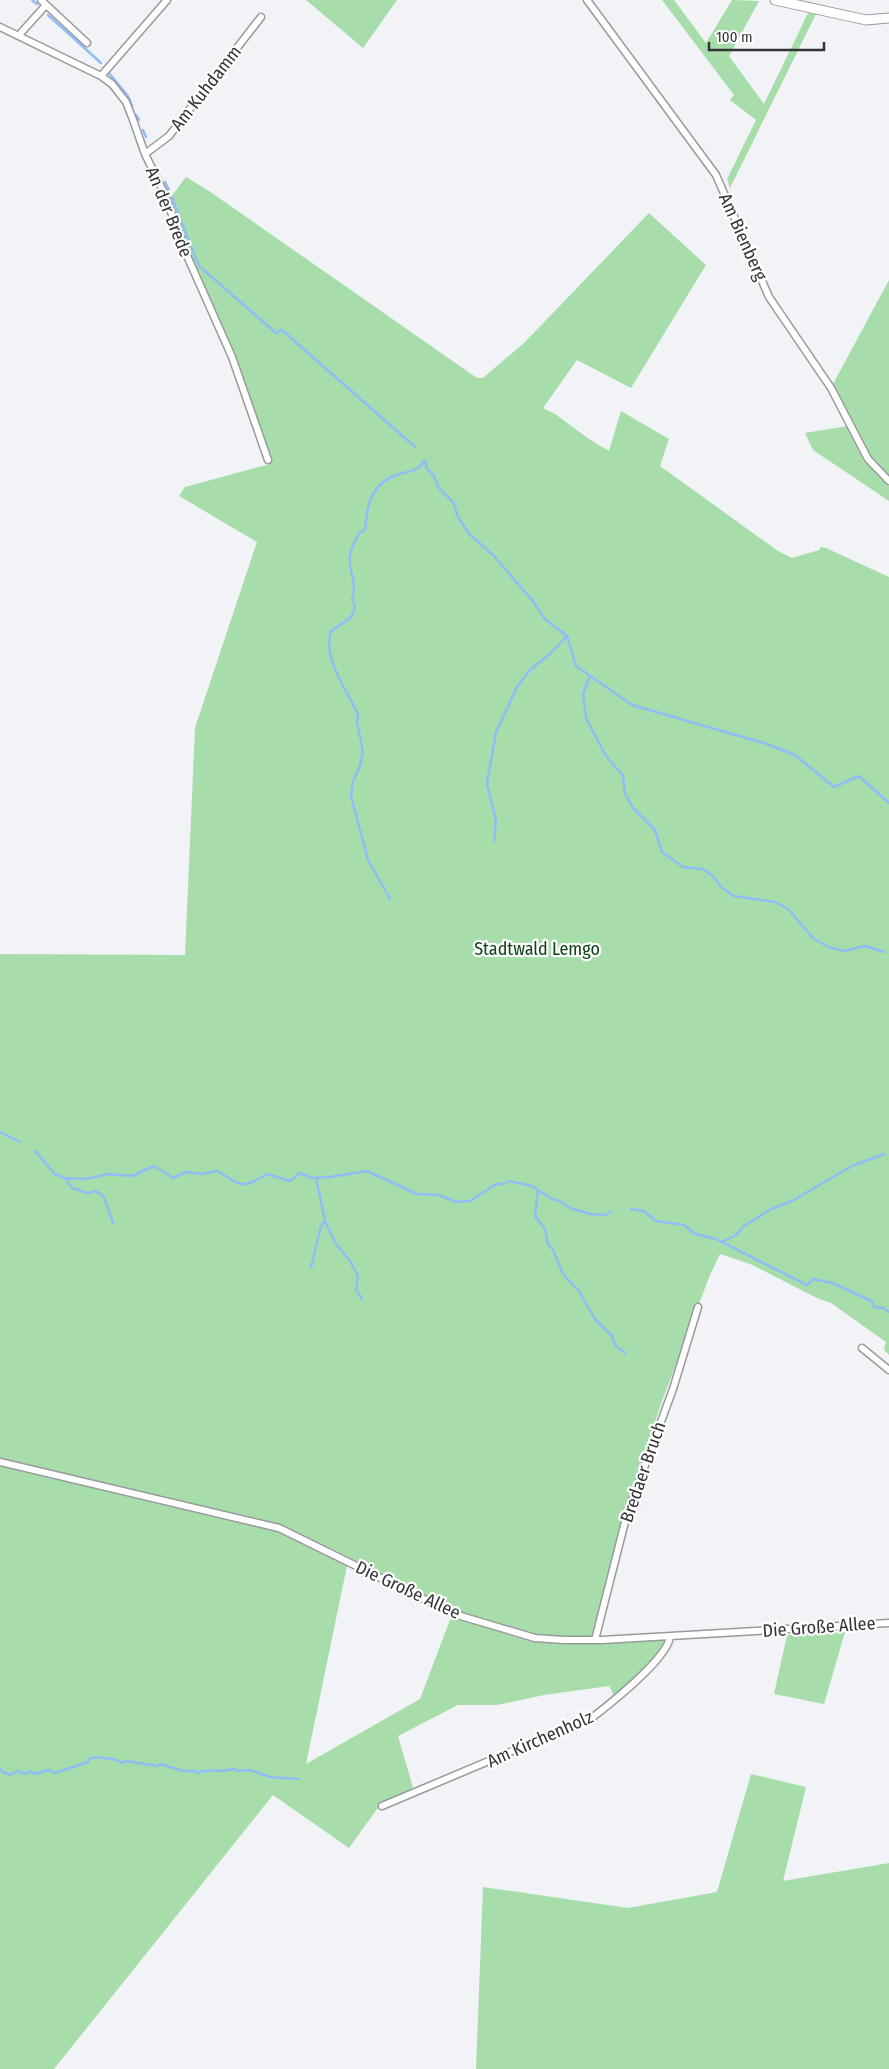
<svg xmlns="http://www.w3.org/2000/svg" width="889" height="2069" viewBox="0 0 889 2069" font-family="'Fira Sans Condensed',sans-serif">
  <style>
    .green { fill: #a7ddaa }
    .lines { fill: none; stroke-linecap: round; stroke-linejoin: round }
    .stream { stroke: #90bdf6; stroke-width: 2.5 }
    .minor-casing { stroke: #99999d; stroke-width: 9 }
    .secondary-casing { stroke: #99999d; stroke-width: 11 }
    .minor { stroke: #fff; stroke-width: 6 }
    .secondary { stroke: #fff; stroke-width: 9 }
    .labels { text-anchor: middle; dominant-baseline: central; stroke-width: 4.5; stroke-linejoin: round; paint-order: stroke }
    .street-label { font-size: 18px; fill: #333335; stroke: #fff }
    .park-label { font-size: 18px; fill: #0e4217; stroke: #fff }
  </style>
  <rect width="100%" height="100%" fill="#f2f3f7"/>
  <path class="green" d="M 306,0 L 397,0 L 363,48 Z
    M 662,0 L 674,0 L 706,43 L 732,0 L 759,1 L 729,56 L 764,104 L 808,13 L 816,14 L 730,188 L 727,179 L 756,120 L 730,100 L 734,95 Z
    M 186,177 L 209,191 L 477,378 L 483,378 L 525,342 L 649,213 L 706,265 L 631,388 L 577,360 L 543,408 L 555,414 L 589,439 L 609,451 L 621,411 L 669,439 L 660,466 L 778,551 L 792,558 L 819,550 L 821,547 L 826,548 L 889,577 L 889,1355 L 884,1350 L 886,1342 L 831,1303 L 817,1298 L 750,1264 L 720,1254 L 710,1275 L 661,1404 L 631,1494 L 595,1632 L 592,1636 L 565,1638 L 535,1635 L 489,1624 L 476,1617 L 456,1611 L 328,1547 L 325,1555 L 347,1566 L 306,1764 L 420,1699 L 451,1617 L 533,1642 L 592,1644 L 664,1640 L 666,1644 L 652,1662 L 615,1698 L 609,1686 L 544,1695 L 497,1705 L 458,1705 L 398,1736 L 414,1791 L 377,1809 L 349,1848 L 273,1795 L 54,2069 L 0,2069 L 0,954 L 185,955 L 195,728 L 257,542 L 179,496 L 185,487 L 270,464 L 226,334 L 194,264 L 177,223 L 173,201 L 170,198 Z
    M 889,280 L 889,476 L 870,457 L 833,384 Z
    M 847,426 L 864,461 L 889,486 L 889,501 L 813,450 L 805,433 Z
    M 845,1632 L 824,1704 L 774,1694 L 787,1635 Z
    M 751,1774 L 806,1787 L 783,1881 L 889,1863 L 889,2069 L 476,2069 L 483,1887 L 628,1908 L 717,1892 Z"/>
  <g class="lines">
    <path class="stream" d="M 32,0 L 37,4
      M 48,15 L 101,63
      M 109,73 L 128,96 L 132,106
      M 136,115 L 139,120
      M 143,130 L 146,137
      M 165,182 L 169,190
      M 172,198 L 199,266 L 276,333 L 282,330 L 415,447
      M 425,460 L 427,469 L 434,476 L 438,487 L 453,502 L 458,517 L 469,534 L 493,555 L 532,600 L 545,619 L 567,636 L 576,666 L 632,705 L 767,744 L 795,755 L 834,787 L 859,776 L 889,803
      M 590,676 L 583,694 L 586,718 L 606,756 L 623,776 L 625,794 L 633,808 L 655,830 L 662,852 L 683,867 L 703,869 L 713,876 L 721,887 L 734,896 L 775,902 L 788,909 L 814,939 L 829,947 L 844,951 L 865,946 L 884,952
      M 494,841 L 496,821 L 487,783 L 496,732 L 517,687 L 529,671 L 551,653 L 567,636
      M 390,899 L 368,860 L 351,796 L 353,781 L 360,766 L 363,752 L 357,722 L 358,714 C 346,688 323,661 331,631 C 344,622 361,616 352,599 C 358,583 348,571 350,555 C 351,548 356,539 359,533 L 365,530 C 367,504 371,483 399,474 C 411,471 418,471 425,460
      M 0,1132 L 20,1142
      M 35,1151 L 55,1174 L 65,1178 L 86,1179 L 108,1174 L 132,1176 L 154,1166 L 173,1178 L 186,1172 L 201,1174 L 217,1171 C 243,1186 241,1190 267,1174 L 290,1181 L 300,1173 L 312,1178 L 330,1177 L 367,1171 L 417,1194 L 439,1195 L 456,1202 L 470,1201 L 496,1184 L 503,1184 L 509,1181 L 532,1186 L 552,1199 L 560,1201 L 570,1208 L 590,1214 L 605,1215 L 611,1212
      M 65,1178 L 72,1188 L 88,1193 L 96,1191 L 104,1197 L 113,1223
      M 316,1178 L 325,1221 L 336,1244 L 350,1261 L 358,1276 L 356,1289 L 362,1299
      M 538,1190 L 535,1216 L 545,1229 L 548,1244 L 553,1250 L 563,1274 L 579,1291 L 595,1319 L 612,1336 L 615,1345 L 625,1353
      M 631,1209 L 644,1211 L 656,1221 L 684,1225 L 695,1234 L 716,1239 L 807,1285 L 813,1279 L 832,1283 L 872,1301 L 874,1307 L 883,1308 L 889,1312
      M 722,1242 L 736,1235 L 744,1226 L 771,1209 L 792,1201 L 852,1166 L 884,1154
      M 311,1267 L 321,1226 L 325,1221
      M 0,1768 L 2,1772 L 10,1775 L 17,1771 L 25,1774 L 31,1771 L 34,1774 L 49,1770 L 55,1773 L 88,1762 L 90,1758 C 99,1757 115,1758 122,1763 L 127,1761 L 157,1766 L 160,1764 L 183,1771 L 196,1771 L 197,1773 C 209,1768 221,1773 233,1769 L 239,1771 L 250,1770 L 270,1777 L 298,1779"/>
    <defs>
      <path id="minor" d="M 41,0 L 87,43
        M 587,0 L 716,175 L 769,297 L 831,388 L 868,459 L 889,481
        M 0,27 L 101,76 L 112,84 L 126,102 L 132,117 L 145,154 L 164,193 L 188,258 L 232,357 L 268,460
        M 19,35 L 46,5
        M 101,76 L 167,0
        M 145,154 L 169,136 L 261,17
        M 862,1348 L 889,1370
        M 0,1462 L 279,1528 L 454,1614 L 535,1638 L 564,1640 L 602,1640 L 889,1623
        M 595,1640 L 627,1514 L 673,1389 L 698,1307
        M 382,1806 L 593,1717 C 611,1703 669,1657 670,1636"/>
      <path id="secondary" d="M 775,0 L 866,20 L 889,18"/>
    </defs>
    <use href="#minor" class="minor-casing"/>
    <use href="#secondary" class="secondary-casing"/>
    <use href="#minor" class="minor"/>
    <use href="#secondary" class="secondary"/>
  </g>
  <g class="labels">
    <g class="street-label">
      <text transform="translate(206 88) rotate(-52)">Am Kuhdamm</text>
      <text transform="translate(169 212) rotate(68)">An der Brede</text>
      <text transform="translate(743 237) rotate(66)">Am Bienberg</text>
      <text transform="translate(643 1472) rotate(-71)">Bredaer Bruch</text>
      <text transform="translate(408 1590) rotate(25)">Die Große Allee</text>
      <text transform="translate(819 1627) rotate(-4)">Die Große Allee</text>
      <text transform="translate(540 1739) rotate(-24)">Am Kirchenholz</text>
    </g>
    <g class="park-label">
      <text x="537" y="949">Stadtwald Lemgo</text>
    </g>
  </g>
  <path d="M709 42v8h115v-8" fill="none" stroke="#333335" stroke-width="2.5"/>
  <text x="716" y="42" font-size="15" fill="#333335" stroke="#ffffff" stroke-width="4" paint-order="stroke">100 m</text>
</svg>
